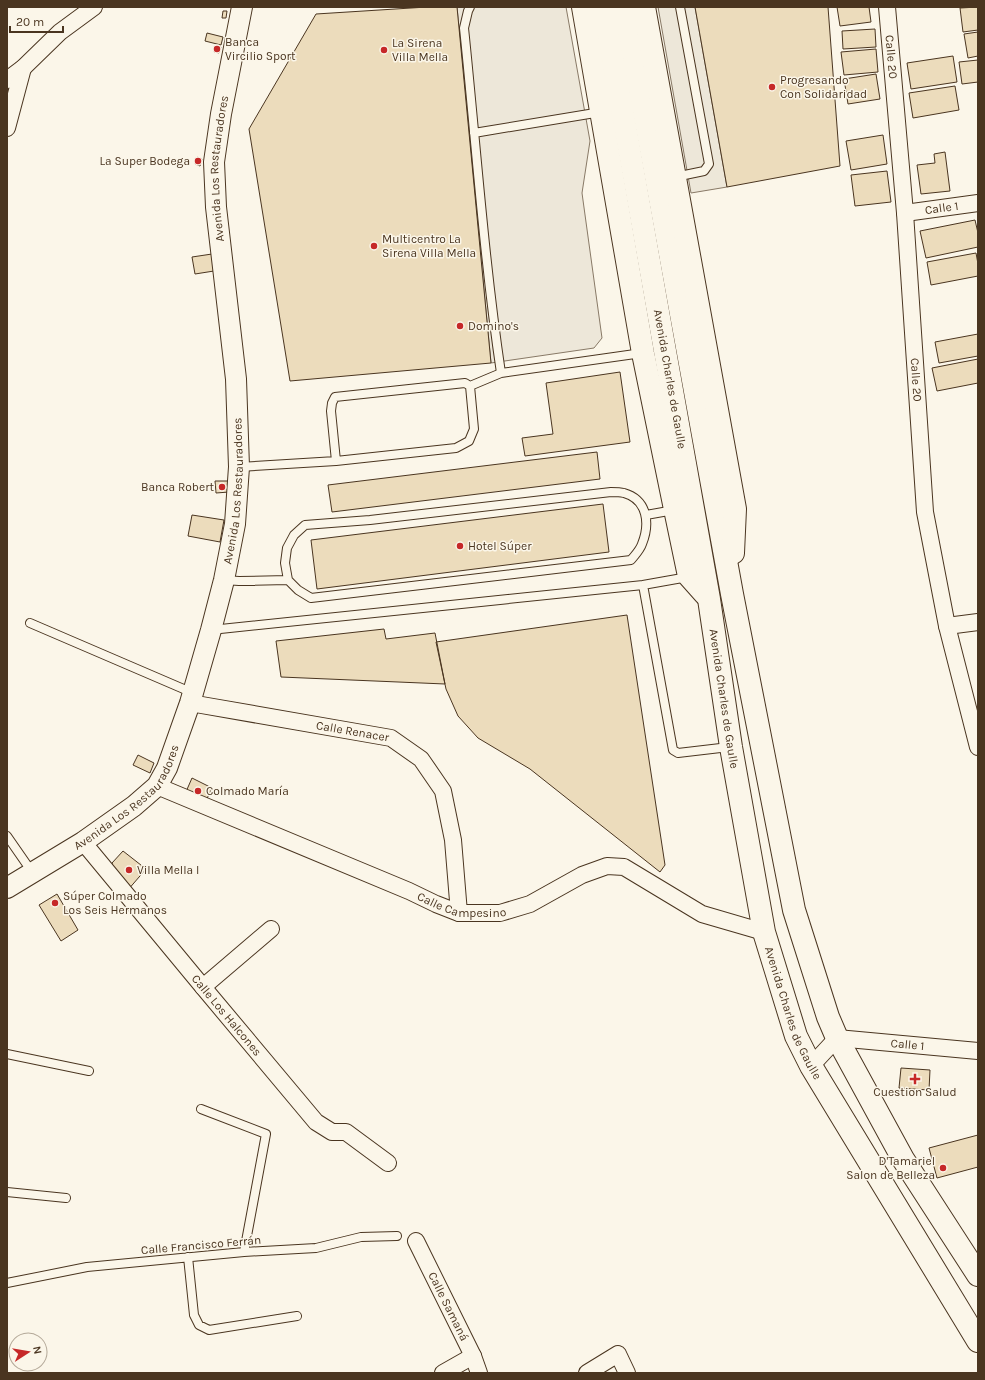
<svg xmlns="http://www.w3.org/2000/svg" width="985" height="1380" viewBox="0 0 985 1380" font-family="Karla,sans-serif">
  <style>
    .parking { fill: #ede7d9; stroke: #887966 }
    .building { fill: #ecdcbc; stroke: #4a3520 }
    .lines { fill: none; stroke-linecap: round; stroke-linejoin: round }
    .service-casing { stroke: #4a3520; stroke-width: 10 }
    .minor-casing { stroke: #4a3520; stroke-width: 18 }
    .tertiary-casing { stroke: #4a3520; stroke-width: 22 }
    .primary-casing { stroke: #4a3520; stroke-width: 24 }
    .service { stroke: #fbf6e9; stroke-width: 8 }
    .minor { stroke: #fbf6e9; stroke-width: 16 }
    .tertiary { stroke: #fbf6e9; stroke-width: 20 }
    .primary { stroke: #fbf6e9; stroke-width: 22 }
    .poi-dot { fill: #c62828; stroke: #fbf6e9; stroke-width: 1.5 }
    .labels { text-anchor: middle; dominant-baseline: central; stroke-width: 3; stroke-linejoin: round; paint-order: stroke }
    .poi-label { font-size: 12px; fill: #4a3520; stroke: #fbf6e9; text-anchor: start }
    .street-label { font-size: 12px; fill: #4a3520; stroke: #fbf6e9 }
  </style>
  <rect width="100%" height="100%" fill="#fbf6e9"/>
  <path class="parking" d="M 457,7 L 566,7 L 590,141 L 582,193 L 602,338 L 594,348 L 491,363 Z
    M 658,7 L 695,7 L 727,187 L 691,193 Z"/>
  <path class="building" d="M 427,7 L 457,7 L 491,363 L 290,381 L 249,129 L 316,14 Z
    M 695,7 L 828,7 L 840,166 L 727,187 Z
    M 837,7 L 869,7 L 871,22 L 840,26 Z
    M 978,7 L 978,30 L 963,32 L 960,8 Z
    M 223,11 L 227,11 L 226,18 L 222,18 Z
    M 875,29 L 876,47 L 843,49 L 842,31 Z
    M 978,32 L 978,56 L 968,58 L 964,34 Z
    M 207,33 L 223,37 L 221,45 L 205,41 Z
    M 215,46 L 221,47 L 219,53 L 214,52 Z
    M 876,49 L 878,72 L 844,75 L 841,52 Z
    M 953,56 L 957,82 L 911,89 L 907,63 Z
    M 978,60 L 978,82 L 962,84 L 959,62 Z
    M 876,74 L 880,99 L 848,104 L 844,79 Z
    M 955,86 L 959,110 L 913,118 L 909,93 Z
    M 883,135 L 887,164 L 851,170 L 846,141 Z
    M 945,152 L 950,191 L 921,194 L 917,165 L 935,163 L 934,154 Z
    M 197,157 L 202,159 L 200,166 L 195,164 Z
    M 887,171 L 891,202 L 855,206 L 851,175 Z
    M 975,220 L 978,233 L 978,247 L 926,258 L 920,231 Z
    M 976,253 L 978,264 L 978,276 L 931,285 L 927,262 Z
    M 212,254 L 214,271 L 195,274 L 192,257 Z
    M 978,334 L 978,356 L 939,363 L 935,342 Z
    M 978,359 L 978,383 L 937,391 L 932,368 Z
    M 620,372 L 630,442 L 525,456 L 522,438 L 553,434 L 546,383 Z
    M 597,452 L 600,479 L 332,512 L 328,485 Z
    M 215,481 L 228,481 L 229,492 L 216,493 Z
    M 603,504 L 609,552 L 317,589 L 311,540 Z
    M 192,515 L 224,520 L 220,542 L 188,536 Z
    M 627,615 L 665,865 L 660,872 L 530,769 L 478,738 L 458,716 L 446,689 L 436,642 Z
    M 384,629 L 386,639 L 435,633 L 445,684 L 281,677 L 276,641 Z
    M 138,755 L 154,763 L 150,773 L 133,765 Z
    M 192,778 L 212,788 L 205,803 L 185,794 Z
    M 123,851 L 146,869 L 127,891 L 114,871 L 112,863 Z
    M 57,894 L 78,930 L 61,941 L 39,905 Z
    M 901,1068 L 930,1070 L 929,1090 L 899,1088 Z
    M 978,1135 L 978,1167 L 937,1178 L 929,1148 Z"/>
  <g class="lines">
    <defs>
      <path id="service" d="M 470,7 L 468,11 L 464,28 C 476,143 484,259 501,373
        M 474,133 L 601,112
        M 675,177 L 704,171 L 709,164 L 680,7
        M 336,461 L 331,411 L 332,403 L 335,397 L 465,383 L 470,386 L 501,373 L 642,353
        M 239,467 L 336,461 L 456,448 L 469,441 L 474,429 L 470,386
        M 611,492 C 615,492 620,492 624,493 C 648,500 650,524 642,544 C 640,550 635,555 631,560 L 311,598 L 298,590 L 288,580 L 285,563 L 287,548 L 294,535 L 305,525 L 370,520 Z
        M 646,515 L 674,510
        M 224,580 L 239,581 L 288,580
        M 643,585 L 673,750 L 678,753 L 729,747
        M 30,623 L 193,693
        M 211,630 L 643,585 L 688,577
        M 7,836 L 32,872
        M 7,1054 L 89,1071
        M 201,1109 L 266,1134 L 244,1252
        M 7,1192 L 66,1198
        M 188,1257 L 194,1315 L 199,1325 L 209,1330 L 297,1316
        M 7,1283 L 87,1267 L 244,1252 L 316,1248 L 361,1237 L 397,1236"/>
      <g id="minor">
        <path id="s1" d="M 887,7 L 905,213 L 925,512 L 947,626 L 978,747"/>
        <path d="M 7,80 L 23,68 L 60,32 L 94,7"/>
        <path d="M 7,128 L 23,68"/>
        <path id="s2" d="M 905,213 L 978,203"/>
        <path d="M 947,626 L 978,622"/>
        <path id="s3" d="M 190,703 L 391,738 L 421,759 L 443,791 L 453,840 L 459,913"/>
        <path id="s4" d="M 157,786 L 409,891 L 436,904 L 459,913 L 500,913 L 530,904 L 582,875 L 607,866 L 624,867 L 702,914 L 764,932"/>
        <path id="s5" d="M 83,842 L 203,987 L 316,1122 L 332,1132 L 346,1132 L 388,1163"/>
        <path d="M 203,987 L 271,929"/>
        <path id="s6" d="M 811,1066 L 837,1038 L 978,1051"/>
        <path id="s7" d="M 416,1241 L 473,1356 L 479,1373"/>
        <path d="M 443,1373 L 473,1356"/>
        <path d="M 587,1373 L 618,1354 L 627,1373"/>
      </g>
      <g id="tertiary">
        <path id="s8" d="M 7,888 L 83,842 L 134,806 L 157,786 L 167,768 L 190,703 L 211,630 L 224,580 L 235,524 L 239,467 L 236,379 L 216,207 L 214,162 L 221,114 L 242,7"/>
      </g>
      <g id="primary">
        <path d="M 583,7 L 643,353 L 675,509 L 689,576 L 705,594"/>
        <path id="s9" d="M 604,7 L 709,599 L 731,747 L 764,932 L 796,1036 L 811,1066 L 978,1341"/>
        <path d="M 625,7 L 732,594 L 794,910 L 828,1017 L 837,1038 L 903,1159 L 978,1275"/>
        <path d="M 644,7 L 735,509 L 733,553"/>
      </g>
    </defs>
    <use href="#service" class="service-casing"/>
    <use href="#minor" class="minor-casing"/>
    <use href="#tertiary" class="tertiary-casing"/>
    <use href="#primary" class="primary-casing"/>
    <use href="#service" class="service"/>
    <use href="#minor" class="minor"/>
    <use href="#tertiary" class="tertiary"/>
    <use href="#primary" class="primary"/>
  </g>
  <g class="poi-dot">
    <circle cx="217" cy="49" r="4"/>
    <circle cx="384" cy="50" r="4"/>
    <circle cx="772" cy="87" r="4"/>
    <circle cx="198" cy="161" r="4"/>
    <circle cx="374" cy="246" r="4"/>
    <circle cx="460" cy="326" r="4"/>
    <circle cx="222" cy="487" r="4"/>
    <circle cx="460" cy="546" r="4"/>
    <circle cx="198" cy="791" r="4"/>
    <circle cx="129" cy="870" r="4"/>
    <circle cx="55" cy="903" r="4"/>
    <path d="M913 1073h4v4h4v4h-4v4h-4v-4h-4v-4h4z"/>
    <circle cx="943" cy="1168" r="4"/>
  </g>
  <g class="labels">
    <g class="poi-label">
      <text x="225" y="42">Banca<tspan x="225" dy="14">Vircilio Sport</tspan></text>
      <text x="392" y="43">La Sirena<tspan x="392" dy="14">Villa Mella</tspan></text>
      <text x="780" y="80">Progresando<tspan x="780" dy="14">Con Solidaridad</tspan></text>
      <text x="190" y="161" text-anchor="end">La Super Bodega</text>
      <text x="382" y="239">Multicentro La<tspan x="382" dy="14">Sirena Villa Mella</tspan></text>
      <text x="468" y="326">Domino's</text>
      <text x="214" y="487" text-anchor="end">Banca Robert</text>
      <text x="468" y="546">Hotel Súper</text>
      <text x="206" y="791">Colmado María</text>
      <text x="137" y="870">Villa Mella I</text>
      <text x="63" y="896">Súper Colmado<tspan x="63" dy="14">Los Seis Hermanos</tspan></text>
      <text x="915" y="1092" text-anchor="middle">Cuestion Salud</text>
      <text x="935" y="1161" text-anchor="end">D'Tamariel<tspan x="935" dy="14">Salon de Belleza</tspan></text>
    </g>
    <g class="street-label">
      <text stroke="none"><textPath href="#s1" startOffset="50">Calle 20</textPath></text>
      <text stroke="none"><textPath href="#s8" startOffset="813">Avenida Los Restauradores</textPath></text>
      <text stroke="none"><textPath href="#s2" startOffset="37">Calle 1</textPath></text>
      <text stroke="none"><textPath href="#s9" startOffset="378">Avenida Charles de Gaulle</textPath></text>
      <text stroke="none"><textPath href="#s1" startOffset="374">Calle 20</textPath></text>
      <text stroke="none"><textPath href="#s8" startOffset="489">Avenida Los Restauradores</textPath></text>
      <text stroke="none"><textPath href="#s9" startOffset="702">Avenida Charles de Gaulle</textPath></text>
      <text stroke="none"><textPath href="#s3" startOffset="165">Calle Renacer</textPath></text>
      <text stroke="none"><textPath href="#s8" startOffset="153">Avenida Los Restauradores</textPath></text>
      <text stroke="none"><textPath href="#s4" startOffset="329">Calle Campesino</textPath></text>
      <text stroke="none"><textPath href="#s9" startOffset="1025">Avenida Charles de Gaulle</textPath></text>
      <text stroke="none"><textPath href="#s5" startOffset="225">Calle Los Halcones</textPath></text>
      <text stroke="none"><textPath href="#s6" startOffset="109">Calle 1</textPath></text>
      <text transform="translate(201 1245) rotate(-5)">Calle Francisco Ferrán</text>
      <text stroke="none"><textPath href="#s7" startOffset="73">Calle Samaná</textPath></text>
    </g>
  </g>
  <rect width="985" height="1380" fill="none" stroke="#4a3520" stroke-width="16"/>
  <g transform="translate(28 1352) rotate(78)"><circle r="19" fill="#fbf6e9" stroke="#b4a999"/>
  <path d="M0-3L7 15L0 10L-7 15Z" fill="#c62828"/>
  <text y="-6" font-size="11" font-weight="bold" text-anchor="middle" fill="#4a3520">N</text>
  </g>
  <path d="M10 26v6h53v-6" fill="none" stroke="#4a3520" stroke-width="2"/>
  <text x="16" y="26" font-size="12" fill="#4a3520" stroke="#fbf6e9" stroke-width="3" paint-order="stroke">20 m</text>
</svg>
